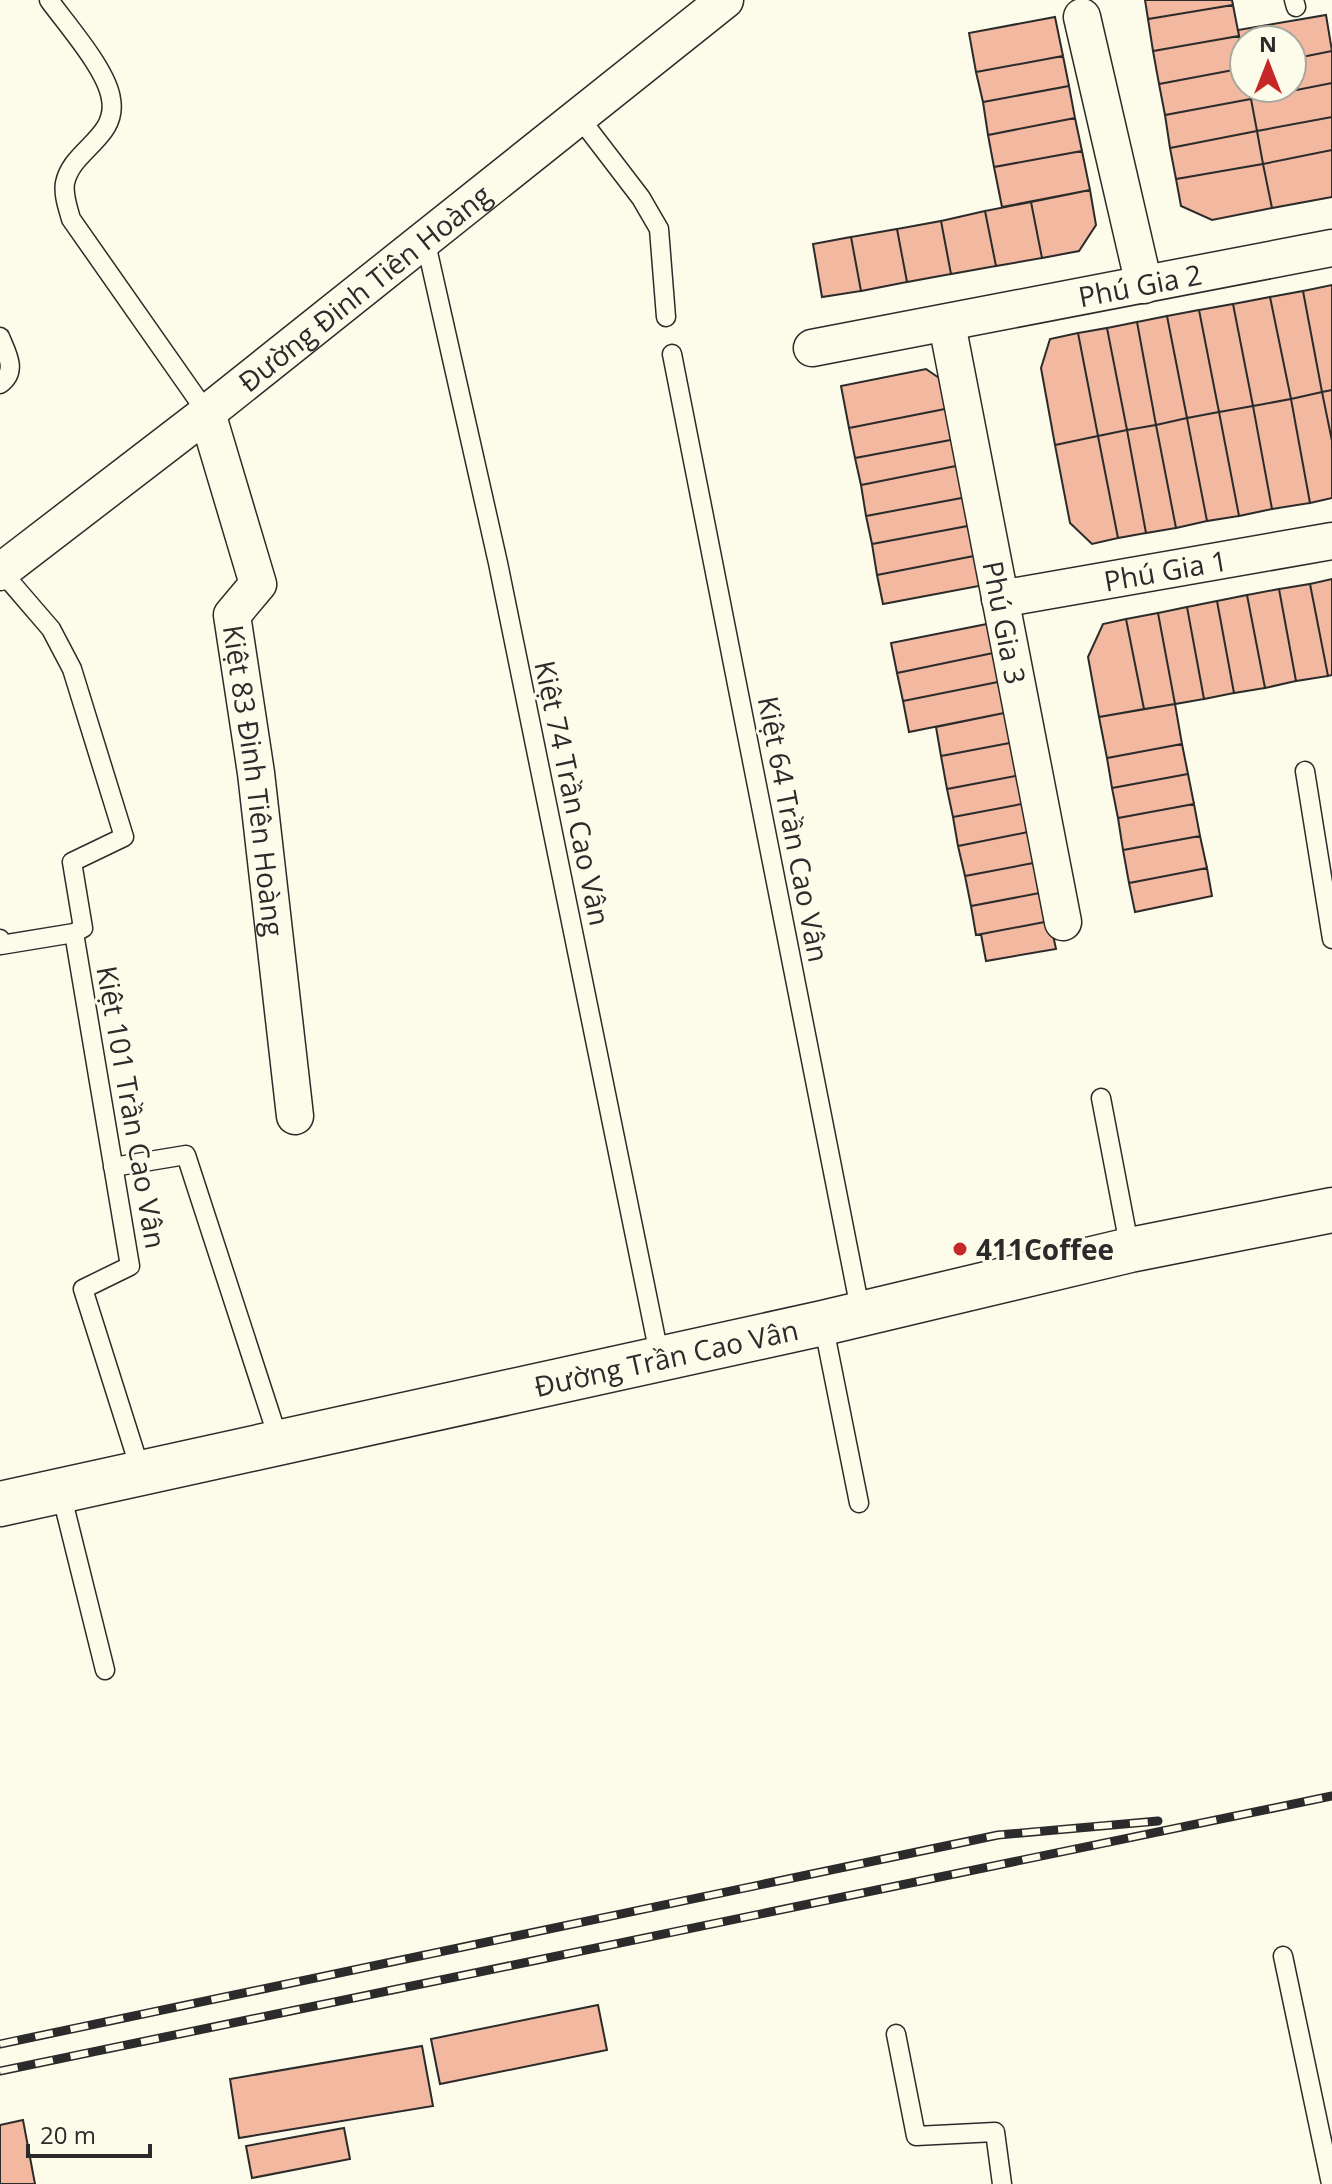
<svg xmlns="http://www.w3.org/2000/svg" width="1332" height="2184" viewBox="0 0 1332 2184" font-family="'Open Sans',sans-serif">
  <style>
    .building { fill: #f2b8a0; stroke: #2b2b2b; stroke-width: 2 }
    .lines { fill: none; stroke-linecap: round; stroke-linejoin: round }
    .lane-casing { stroke: #2b2b2b; stroke-width: 21 }
    .street-casing { stroke: #2b2b2b; stroke-width: 39 }
    .secondary-casing { stroke: #2b2b2b; stroke-width: 47 }
    .lane { stroke: #fdfbea; stroke-width: 18 }
    .street { stroke: #fdfbea; stroke-width: 36 }
    .secondary { stroke: #fdfbea; stroke-width: 44 }
    .rail-casing { stroke: #2b2b2b; stroke-width: 9 }
    .rail { stroke: #fdfbea; stroke-width: 6; stroke-dasharray: 18; stroke-linecap: butt }
    .poi-dot { fill: #c62828; stroke: #fdfbea; stroke-width: 3 }
    .labels { text-anchor: middle; dominant-baseline: central; stroke-width: 6; stroke-linejoin: round; paint-order: stroke }
    .street-label { font-size: 28px; fill: #2b2b2b; stroke: #fdfbea }
    .poi-label { font-size: 28px; font-weight: bold; fill: #2b2b2b; stroke: #fdfbea; text-anchor: start }
  </style>
  <rect width="100%" height="100%" fill="#fdfbea"/>
  <path class="building" d="M 1145,0 L 1232,0 L 1233,5 L 1148,19 Z
    M 1233,5 L 1239,36 L 1153,51 L 1148,19 Z
    M 1326,15 L 1332,51 L 1292,59 L 1292,40 L 1244,40 L 1244,63 L 1238,30 Z
    M 1055,17 L 1063,56 L 976,72 L 969,33 Z
    M 1239,36 L 1244,68 L 1159,84 L 1153,51 Z
    M 1332,51 L 1332,83 L 1251,99 L 1249,88 L 1292,88 L 1292,59 Z
    M 1063,56 L 1069,86 L 983,102 L 976,72 Z
    M 1244,68 L 1244,88 L 1249,88 L 1251,99 L 1165,115 L 1159,84 Z
    M 1332,83 L 1332,117 L 1257,131 L 1251,99 Z
    M 1069,86 L 1075,118 L 988,135 L 983,102 Z
    M 1251,99 L 1257,131 L 1170,148 L 1165,115 Z
    M 1332,117 L 1332,150 L 1263,164 L 1257,131 Z
    M 1075,118 L 1082,151 L 994,167 L 988,135 Z
    M 1257,131 L 1263,164 L 1176,179 L 1170,148 Z
    M 1332,150 L 1332,197 L 1272,208 L 1263,164 Z
    M 1082,151 L 1090,190 L 1002,207 L 994,167 Z
    M 1263,164 L 1272,208 L 1212,220 L 1181,206 L 1176,179 Z
    M 1090,190 L 1096,225 L 1079,251 L 1042,258 L 1031,202 Z
    M 1031,202 L 1042,258 L 996,266 L 985,211 Z
    M 985,211 L 996,266 L 951,274 L 941,221 Z
    M 941,221 L 951,274 L 907,282 L 897,229 Z
    M 897,229 L 907,282 L 861,291 L 851,237 Z
    M 851,237 L 861,291 L 822,297 L 813,244 Z
    M 1332,285 L 1332,390 L 1322,392 L 1303,291 Z
    M 1303,291 L 1322,392 L 1291,399 L 1270,297 Z
    M 1270,297 L 1291,399 L 1253,406 L 1233,304 Z
    M 1233,304 L 1253,406 L 1219,412 L 1199,310 Z
    M 1199,310 L 1219,412 L 1187,418 L 1167,316 Z
    M 1167,316 L 1187,418 L 1156,425 L 1137,322 Z
    M 1137,322 L 1156,425 L 1127,430 L 1107,328 Z
    M 1107,328 L 1127,430 L 1098,436 L 1078,333 Z
    M 1078,333 L 1098,436 L 1055,445 L 1041,368 L 1050,339 Z
    M 926,369 L 945,382 L 950,408 L 849,428 L 841,386 Z
    M 1332,390 L 1332,441 L 1322,392 Z
    M 1322,392 L 1332,441 L 1332,498 L 1310,503 L 1291,399 Z
    M 1291,399 L 1310,503 L 1272,509 L 1253,406 Z
    M 1253,406 L 1272,509 L 1239,516 L 1219,412 Z
    M 950,408 L 956,439 L 855,458 L 849,428 Z
    M 1219,412 L 1239,516 L 1207,521 L 1187,418 Z
    M 1187,418 L 1207,521 L 1176,528 L 1156,425 Z
    M 1156,425 L 1176,528 L 1146,533 L 1127,430 Z
    M 1127,430 L 1146,533 L 1118,538 L 1098,436 Z
    M 1098,436 L 1118,538 L 1092,544 L 1070,523 L 1055,445 Z
    M 956,439 L 961,465 L 861,485 L 855,458 Z
    M 961,465 L 967,497 L 866,516 L 861,485 Z
    M 967,497 L 973,525 L 872,544 L 866,516 Z
    M 973,525 L 979,555 L 877,575 L 872,544 Z
    M 979,555 L 984,585 L 883,604 L 877,575 Z
    M 1332,579 L 1332,675 L 1328,676 L 1310,584 Z
    M 1310,584 L 1328,676 L 1296,681 L 1279,589 Z
    M 1279,589 L 1296,681 L 1265,688 L 1247,595 Z
    M 1247,595 L 1265,688 L 1234,693 L 1217,601 Z
    M 1217,601 L 1234,693 L 1204,699 L 1187,607 Z
    M 1187,607 L 1204,699 L 1175,704 L 1158,613 Z
    M 1158,613 L 1175,704 L 1144,709 L 1126,619 Z
    M 1126,619 L 1144,709 L 1099,717 L 1088,657 L 1103,624 Z
    M 992,623 L 998,652 L 897,673 L 891,643 Z
    M 998,652 L 1003,681 L 903,701 L 897,673 Z
    M 1003,681 L 1009,712 L 909,732 L 903,701 Z
    M 1175,704 L 1182,744 L 1107,758 L 1099,717 Z
    M 1009,712 L 1015,742 L 941,756 L 936,727 Z
    M 1015,742 L 1021,775 L 947,789 L 941,756 Z
    M 1182,744 L 1188,774 L 1112,788 L 1107,758 Z
    M 1188,774 L 1194,804 L 1118,818 L 1112,788 Z
    M 1021,775 L 1027,803 L 953,817 L 947,789 Z
    M 1027,803 L 1033,831 L 958,846 L 953,817 Z
    M 1194,804 L 1200,836 L 1123,850 L 1118,818 Z
    M 1033,831 L 1039,862 L 965,876 L 958,846 Z
    M 1200,836 L 1207,868 L 1129,883 L 1123,850 Z
    M 1039,862 L 1045,892 L 971,906 L 965,876 Z
    M 1207,868 L 1212,896 L 1135,912 L 1129,883 Z
    M 1045,892 L 1050,921 L 976,935 L 971,906 Z
    M 1050,921 L 1056,949 L 986,961 L 981,934 Z
    M 598,2005 L 607,2050 L 440,2084 L 431,2039 Z
    M 422,2046 L 433,2106 L 239,2138 L 230,2079 Z
    M 23,2120 L 35,2184 L 0,2184 L 0,2125 Z
    M 344,2128 L 350,2159 L 252,2178 L 246,2146 Z"/>
  <g class="lines">
    <defs>
      <path id="lane" d="M 49,0 C 67,25 107,70 111,99 C 118,138 72,149 65,183 C 63,195 68,208 71,219 L 207,413
        M 1294,0 L 1296,7
        M 579,117 L 641,198 L 659,229 L 666,317
        M 425,239 L 498,563 L 660,1359
        M 0,337 C 7,354 18,371 0,384
        M 672,354 L 861,1314
        M 1,571 L 51,629 L 72,669 L 124,837 L 72,862 L 83,928 L 74,933
        M 1305,771 L 1332,939
        M 0,939 L 1,945 L 74,933 L 130,1266 L 83,1289 L 141,1472
        M 1101,1098 L 1130,1250
        M 113,1167 L 186,1155 L 280,1444
        M 823,1323 L 859,1503
        M 61,1493 L 105,1670
        M 1283,1956 L 1331,2184
        M 896,2034 L 916,2136 L 995,2132 L 1002,2184"/>
      <g id="street">
        <path d="M 1082,17 L 1144,285"/>
        <path id="s1" d="M 947,324 L 1063,922"/>
        <path id="s2" d="M 812,348 L 1332,248"/>
        <path id="s3" d="M 207,413 L 258,584 L 232,615 L 256,773 L 295,1116"/>
        <path id="s4" d="M 0,572 L 207,413 L 725,0"/>
        <path id="s5" d="M 1000,599 L 1332,541"/>
      </g>
      <g id="secondary">
        <path id="s6" d="M 0,1504 L 823,1323 L 1130,1250 L 1332,1210"/>
      </g>
    </defs>
    <use href="#lane" class="lane-casing"/>
    <use href="#street" class="street-casing"/>
    <use href="#secondary" class="secondary-casing"/>
    <use href="#lane" class="lane"/>
    <use href="#street" class="street"/>
    <use href="#secondary" class="secondary"/>
    <defs>
      <path id="rail" d="M 0,2044 L 998,1835 L 1158,1821
        M 0,2071 L 1332,1796"/>
    </defs>
    <use href="#rail" class="rail-casing"/>
    <use href="#rail" class="rail"/>
  </g>
  <circle class="poi-dot" cx="960" cy="1249" r="8"/>
  <g class="labels">
    <g class="street-label">
      <text stroke="none"><textPath href="#s2" startOffset="334">Phú Gia 2</textPath></text>
      <text stroke="none"><textPath href="#s4" startOffset="462">Đường Đinh Tiên Hoàng</textPath></text>
      <text stroke="none"><textPath href="#s5" startOffset="168">Phú Gia 1</textPath></text>
      <text stroke="none"><textPath href="#s1" startOffset="304">Phú Gia 3</textPath></text>
      <text stroke="none"><textPath href="#s3" startOffset="386">Kiệt 83 Đinh Tiên Hoàng</textPath></text>
      <text transform="translate(573 793) rotate(78)">Kiệt 74 Trần Cao Vân</text>
      <text transform="translate(794 829) rotate(79)">Kiệt 64 Trần Cao Vân</text>
      <text transform="translate(132 1107) rotate(80)">Kiệt 101 Trần Cao Vân</text>
      <text stroke="none"><textPath href="#s6" startOffset="682">Đường Trần Cao Vân</textPath></text>
    </g>
    <g class="poi-label">
      <text x="976" y="1249">411Coffee</text>
    </g>
  </g>
  <g transform="translate(1268 64)"><circle r="38" fill="#fdfbea" stroke="#a9a89e" stroke-width="2"/>
  <path d="M0-6L14 30L0 20L-14 30Z" fill="#c62828"/>
  <text y="-12" font-size="22" font-weight="bold" text-anchor="middle" fill="#2b2b2b">N</text>
  </g>
  <path d="M28 2144v12h122v-12" fill="none" stroke="#2b2b2b" stroke-width="4"/>
  <text x="40" y="2144" font-size="24" fill="#2b2b2b" stroke="#fdfbea" stroke-width="6" paint-order="stroke">20 m</text>
</svg>
